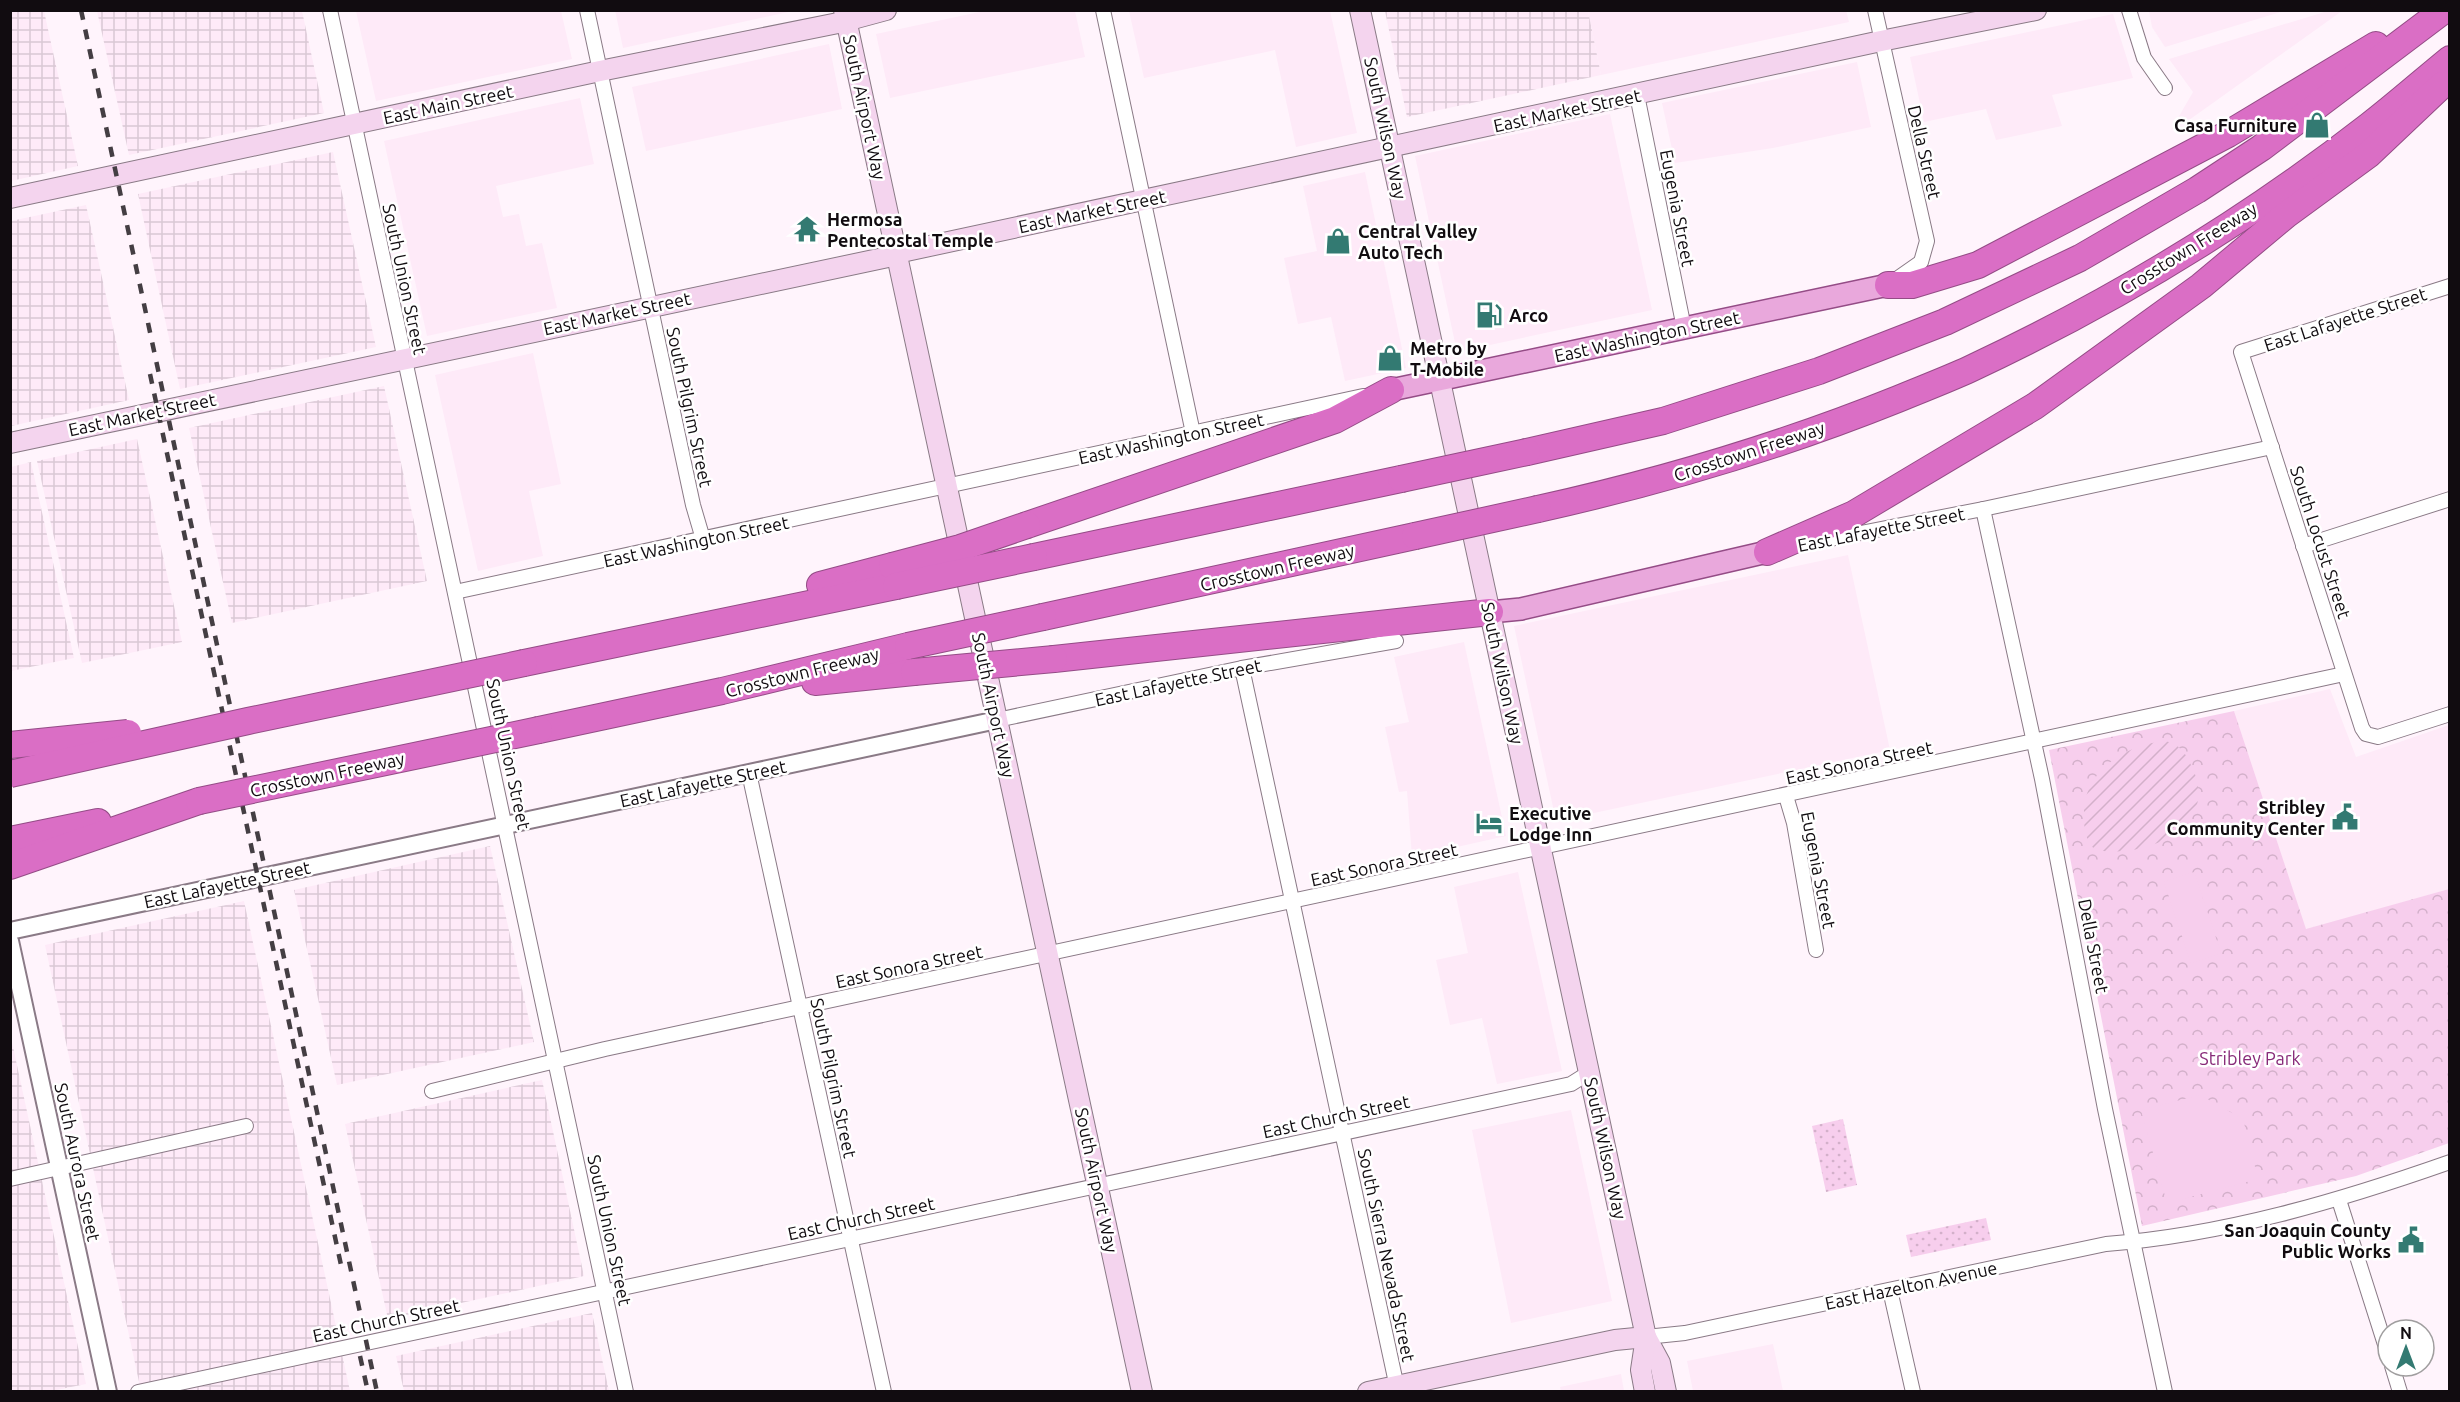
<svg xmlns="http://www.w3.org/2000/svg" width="2460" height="1402" viewBox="0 0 2460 1402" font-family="Ubuntu,sans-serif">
  <defs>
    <pattern id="industrial-grid" width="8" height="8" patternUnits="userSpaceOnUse" patternTransform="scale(1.5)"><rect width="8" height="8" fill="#feeaf8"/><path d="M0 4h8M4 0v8" fill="none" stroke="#d9c8d4"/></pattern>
    <pattern id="grass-dots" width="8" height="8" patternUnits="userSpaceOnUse" patternTransform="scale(1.5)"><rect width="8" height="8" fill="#f7ceed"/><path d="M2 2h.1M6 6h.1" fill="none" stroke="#d3b0ca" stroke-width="1.8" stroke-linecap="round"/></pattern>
    <pattern id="park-crowns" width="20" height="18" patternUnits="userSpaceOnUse" patternTransform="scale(1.5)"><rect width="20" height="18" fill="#f7ceed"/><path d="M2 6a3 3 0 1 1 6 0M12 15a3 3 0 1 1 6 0" fill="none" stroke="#d3b0ca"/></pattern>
    <pattern id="garden-furrows" width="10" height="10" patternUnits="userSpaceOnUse" patternTransform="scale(1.5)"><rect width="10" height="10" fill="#f7ceed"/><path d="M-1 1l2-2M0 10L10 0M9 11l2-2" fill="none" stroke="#d3b0ca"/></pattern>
  </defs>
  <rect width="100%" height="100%" fill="#fff4fc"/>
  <g fill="#feeaf8">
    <polygon points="615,10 793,10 793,11 623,48"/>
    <polygon points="1846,10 1849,22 1601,75 1588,11"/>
    <polygon points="356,11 561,11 572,59 376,101"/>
    <polygon points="984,11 1075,11 1085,57 890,98 876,34"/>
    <polygon points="1129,11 1330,11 1357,133 1296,147 1275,50 1144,78"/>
    <polygon points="2149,11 2149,10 2284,11 2165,47 2152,27"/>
    <polygon points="2328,11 2342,11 2189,120 2171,130 2193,92 2169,59"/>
    <polygon points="2113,14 2133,78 2052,95 2062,126 1996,140 1986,109 1924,122 1910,57"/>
    <polygon points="829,44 842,109 646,151 632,87"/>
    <polygon points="1857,62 1871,127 1773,148 1675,163 1662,103"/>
    <polygon points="580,98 594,164 496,186 503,217 519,214 526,246 542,243 557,308 427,336 384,141"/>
    <polygon points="1610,114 1652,310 1457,352 1415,156"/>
    <polygon points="1365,172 1406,368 1345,381 1331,317 1298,324 1284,258 1317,251 1303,186"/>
    <polygon points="533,353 561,484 529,491 543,556 478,571 435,375"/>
    <polygon points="1848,555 1890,750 1556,821 1514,626"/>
    <polygon points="1464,642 1506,836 1412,857 1407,791 1399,792 1385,727 1409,722 1394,657"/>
    <polygon points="2330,689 2356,757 2449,725 2449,889 2306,930 2234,711"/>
    <polygon points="1518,872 1562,1071 1497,1084 1482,1018 1450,1025 1436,960 1468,953 1454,887"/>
    <polygon points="1571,1110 1612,1301 1511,1323 1472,1130"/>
    <polygon points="1773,1344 1783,1391 1693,1391 1687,1361"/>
    <polygon points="1621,1374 1624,1391 1561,1391 1560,1387"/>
  </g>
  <g fill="url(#industrial-grid)">
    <polygon points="10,11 44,11 78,166 11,181"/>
    <polygon points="97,11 302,11 324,113 129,155"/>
    <polygon points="1385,11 1588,11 1601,75 1407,117"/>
    <polygon points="333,152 376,347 180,389 138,194"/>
    <polygon points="86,205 129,400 11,426 11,221"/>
    <polygon points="384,386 427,581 232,623 189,428"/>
    <polygon points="137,439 182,642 82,663 37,461"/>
    <polygon points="31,462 74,658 11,671 11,467"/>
    <polygon points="490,846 534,1042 337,1085 294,890"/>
    <polygon points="244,901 350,1391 141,1391 45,945"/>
    <polygon points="10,1033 86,1384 51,1391 11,1391"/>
    <polygon points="542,1080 584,1276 388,1319 345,1124"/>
    <polygon points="592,1313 609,1391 404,1391 396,1356"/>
  </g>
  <g fill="url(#grass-dots)">
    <polygon points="1843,1119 1857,1185 1826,1192 1812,1126"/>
    <polygon points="1986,1218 1991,1240 1911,1257 1906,1235"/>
  </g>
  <polygon fill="url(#park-crowns)" points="2234,711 2306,929 2449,889 2449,1143 2356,1176 2142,1226 2049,750"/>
  <path fill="url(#garden-furrows)" d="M2165,741C2179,744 2185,752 2191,765C2223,827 2146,859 2095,850C2085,839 2084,830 2084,815C2083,771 2125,745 2165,741Z"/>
  <g fill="#f7ceed">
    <polygon points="2194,872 2221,953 2191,963 2164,882"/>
    <polygon points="2200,1095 2243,1119 2258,1179 2175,1201 2165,1196 2141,1110"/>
  </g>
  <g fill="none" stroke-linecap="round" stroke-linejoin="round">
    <g stroke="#8a7a86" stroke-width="16">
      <g id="minor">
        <polyline points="330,10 626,1392"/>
        <polyline points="587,10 693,505 703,539"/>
        <polyline points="1103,10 1193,433"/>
        <polyline points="1875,10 1927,241 1921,262 1891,283"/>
        <polyline points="2129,10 2144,58 2165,88"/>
        <polyline points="1637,95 1684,328"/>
        <polyline points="2450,286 2241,352 2362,728 2366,734 2378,737 2450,714"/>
        <polyline points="1983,509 2042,779 2105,1109 2165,1392"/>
        <polyline points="1810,543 1983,509 2272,447"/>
        <polyline points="2303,546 2450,499"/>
        <polyline points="455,592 1363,396"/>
        <polyline points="1242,668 1398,1392"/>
        <polyline points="997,720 1242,668 1396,641"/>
        <polyline points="749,773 884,1392"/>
        <polyline points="1786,796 1794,823 1816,950"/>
        <polyline points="432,1091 605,1049 2344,674"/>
        <polyline points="10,1179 246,1126"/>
        <polyline points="2339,1200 2388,1354"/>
        <polyline points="1890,1290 1913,1392"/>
        <path d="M1646,1337L1685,1333L2106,1244C2224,1235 2339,1201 2450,1162"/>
        <polyline points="2392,1366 2400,1392"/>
        <polyline points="138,1392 1571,1084 1590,1072"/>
      </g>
    </g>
    <g stroke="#8a7a86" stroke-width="20">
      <g id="tertiary">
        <polyline points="10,931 997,720"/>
        <polyline points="10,941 108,1392"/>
      </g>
    </g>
    <g stroke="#8a7a86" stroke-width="22">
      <g id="secondary">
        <polyline points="844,10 1142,1392"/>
        <polyline points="1360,10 1646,1337 1660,1363 1666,1392"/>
        <polyline points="10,198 600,71 838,23 886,10"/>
        <polyline points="10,443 888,257 897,253 1881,41 2036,10"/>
        <polyline points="1368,1392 1615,1340 1646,1337"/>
        <polyline points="1645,1392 1641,1370 1646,1337"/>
      </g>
    </g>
    <g stroke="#944c86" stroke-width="24">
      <g id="primary">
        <polyline points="1391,390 1888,285"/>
        <polyline points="1490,612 1521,609 1767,552"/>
      </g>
    </g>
    <g stroke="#944c86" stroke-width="28">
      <g id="motorway">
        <polyline points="1888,285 1912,285 1978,265 2228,134 2376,45"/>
        <polyline points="1527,452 1663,421 1819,371 1945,322 2080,258 2197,190 2261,148 2444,10"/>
        <path d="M1538,509C1660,482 1781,446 1898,399C1922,389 1946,380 1970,369C2111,303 2247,221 2370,125C2397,104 2423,81 2450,59"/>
        <polyline points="1027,525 1335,420 1391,390"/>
        <polyline points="1767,552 1854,514 2035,406 2201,286 2286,215 2368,155 2442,85"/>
        <polyline points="1034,557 1401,479"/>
        <polyline points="820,585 892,566"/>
        <polyline points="1043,617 1415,536"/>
        <polyline points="1054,659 1490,612"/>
        <polyline points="524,663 896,586"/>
        <polyline points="815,682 914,672"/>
        <polyline points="539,730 722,691 908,646"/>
        <polyline points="10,840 98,822"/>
        <polyline points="10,866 199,801"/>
      </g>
    </g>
    <use href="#minor" stroke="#fff" stroke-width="14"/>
    <use href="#tertiary" stroke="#fff" stroke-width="16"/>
    <use href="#secondary" stroke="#f4d4ee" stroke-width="20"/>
    <use href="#primary" stroke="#e9a8dc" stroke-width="21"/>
    <use href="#motorway" stroke="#da6ec5" stroke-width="26"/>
    <g stroke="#443e43" stroke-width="4.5" stroke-dasharray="10 10" stroke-linecap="butt">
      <polyline points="81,10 377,1392"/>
      <polyline points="150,374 341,1265"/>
      <polyline points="360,1356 368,1392"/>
    </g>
    <g stroke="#944c86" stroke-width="28" stroke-linecap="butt">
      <g id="motorway-bridge">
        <polyline points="1401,479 1527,452"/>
        <polyline points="1415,536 1538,509"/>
        <polyline points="892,566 960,548 1027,525"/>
        <polyline points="896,586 1034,557"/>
        <polyline points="908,646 1043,617"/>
        <polyline points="914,672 1054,659"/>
        <polyline points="10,745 128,733"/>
        <polyline points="10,774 248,721 524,663"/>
        <polyline points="199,801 539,730"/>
      </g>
    </g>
    <use href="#motorway-bridge" stroke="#da6ec5" stroke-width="26"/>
  </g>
  <defs>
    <g id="shop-bare" transform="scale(2.07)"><path d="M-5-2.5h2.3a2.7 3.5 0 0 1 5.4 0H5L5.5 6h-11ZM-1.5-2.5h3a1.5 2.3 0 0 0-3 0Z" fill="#337a72" stroke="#fff" stroke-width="2.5" paint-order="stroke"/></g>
    <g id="temple-bare" transform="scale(2.07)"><path d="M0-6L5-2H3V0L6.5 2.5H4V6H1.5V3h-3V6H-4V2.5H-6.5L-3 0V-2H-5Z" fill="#337a72" stroke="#fff" stroke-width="2.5" paint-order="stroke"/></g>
    <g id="fuel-bare" transform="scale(2.07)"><path d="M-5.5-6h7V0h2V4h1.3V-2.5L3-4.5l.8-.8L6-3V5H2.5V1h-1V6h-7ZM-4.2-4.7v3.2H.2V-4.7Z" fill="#337a72" stroke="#fff" stroke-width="2.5" paint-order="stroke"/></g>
    <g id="civic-bare" transform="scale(2.07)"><path d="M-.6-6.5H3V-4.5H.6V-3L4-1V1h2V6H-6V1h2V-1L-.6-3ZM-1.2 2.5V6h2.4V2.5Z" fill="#337a72" stroke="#fff" stroke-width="2.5" paint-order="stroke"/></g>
    <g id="hotel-bare" transform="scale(2.07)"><path d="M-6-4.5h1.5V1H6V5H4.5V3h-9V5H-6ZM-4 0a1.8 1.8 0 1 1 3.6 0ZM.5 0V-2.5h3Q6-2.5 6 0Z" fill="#337a72" stroke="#fff" stroke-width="2.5" paint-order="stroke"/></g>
  </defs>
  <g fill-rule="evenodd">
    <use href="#shop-bare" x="2317" y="125"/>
    <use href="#temple-bare" x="807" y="229"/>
    <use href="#shop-bare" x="1338" y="241"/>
    <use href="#fuel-bare" x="1489" y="315"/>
    <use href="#shop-bare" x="1390" y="358"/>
    <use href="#civic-bare" x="2345" y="817"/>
    <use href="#hotel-bare" x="1489" y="823"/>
    <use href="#civic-bare" x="2411" y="1240"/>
  </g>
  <g text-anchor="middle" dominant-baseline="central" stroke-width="5" stroke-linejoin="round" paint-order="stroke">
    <g font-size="18" fill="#110c10" stroke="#fff">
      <text transform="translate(448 104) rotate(-12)">East Main Street</text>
      <text transform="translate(865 107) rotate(78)">South Airport Way</text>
      <text transform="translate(1567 110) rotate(-12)">East Market Street</text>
      <text transform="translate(1386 128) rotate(78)">South Wilson Way</text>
      <text transform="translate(1925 152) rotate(77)">Della Street</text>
      <text transform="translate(1678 208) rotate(79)">Eugenia Street</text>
      <text transform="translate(1092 211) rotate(-12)">East Market Street</text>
      <text transform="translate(2188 248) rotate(-32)">Crosstown Freeway</text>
      <text transform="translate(405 279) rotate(78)">South Union Street</text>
      <text transform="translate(617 313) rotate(-12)">East Market Street</text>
      <text transform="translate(2345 319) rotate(-18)">East Lafayette Street</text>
      <text transform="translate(1647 336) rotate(-12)">East Washington Street</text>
      <text transform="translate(690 407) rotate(78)">South Pilgrim Street</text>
      <text transform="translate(142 414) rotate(-12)">East Market Street</text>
      <text transform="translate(1171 438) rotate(-12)">East Washington Street</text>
      <text transform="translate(1749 451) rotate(-18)">Crosstown Freeway</text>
      <text transform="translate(1881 529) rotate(-11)">East Lafayette Street</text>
      <text transform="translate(696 541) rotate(-12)">East Washington Street</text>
      <text transform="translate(2321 542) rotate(72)">South Locust Street</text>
      <text transform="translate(1277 567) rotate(-13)">Crosstown Freeway</text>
      <text transform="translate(802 672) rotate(-14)">Crosstown Freeway</text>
      <text transform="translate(1503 673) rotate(78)">South Wilson Way</text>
      <text transform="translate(1178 682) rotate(-12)">East Lafayette Street</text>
      <text transform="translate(994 705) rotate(78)">South Airport Way</text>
      <text transform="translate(509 754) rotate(78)">South Union Street</text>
      <text transform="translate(1859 762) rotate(-12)">East Sonora Street</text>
      <text transform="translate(327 774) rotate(-12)">Crosstown Freeway</text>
      <text transform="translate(703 783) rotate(-12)">East Lafayette Street</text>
      <text transform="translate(1384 864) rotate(-12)">East Sonora Street</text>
      <text transform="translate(1819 870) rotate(79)">Eugenia Street</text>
      <text transform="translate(227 884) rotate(-12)">East Lafayette Street</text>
      <text transform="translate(2094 946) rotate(79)">Della Street</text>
      <text transform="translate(909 966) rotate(-12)">East Sonora Street</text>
      <text transform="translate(834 1078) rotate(78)">South Pilgrim Street</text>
      <text transform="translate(1336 1116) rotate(-12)">East Church Street</text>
      <text transform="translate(1606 1148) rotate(78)">South Wilson Way</text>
      <text transform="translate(78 1162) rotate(78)">South Aurora Street</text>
      <text transform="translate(1097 1180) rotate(78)">South Airport Way</text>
      <text transform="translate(861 1218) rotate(-12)">East Church Street</text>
      <text transform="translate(610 1230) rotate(78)">South Union Street</text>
      <text transform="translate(1387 1255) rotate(78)">South Sierra Nevada Street</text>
      <text transform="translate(1911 1285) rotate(-12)">East Hazelton Avenue</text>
      <text transform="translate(386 1320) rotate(-12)">East Church Street</text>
    </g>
    <g font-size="18" font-weight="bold" fill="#110c10" stroke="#fff" text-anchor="start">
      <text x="2297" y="125" text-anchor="end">Casa Furniture</text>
      <text x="827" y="219">Hermosa<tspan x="827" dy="21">Pentecostal Temple</tspan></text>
      <text x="1358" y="231">Central Valley<tspan x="1358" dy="21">Auto Tech</tspan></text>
      <text x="1509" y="315">Arco</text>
      <text x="1410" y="348">Metro by<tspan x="1410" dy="21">T-Mobile</tspan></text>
      <text x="2325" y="807" text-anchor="end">Stribley<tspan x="2325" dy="21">Community Center</tspan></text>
      <text x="1509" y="813">Executive<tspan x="1509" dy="21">Lodge Inn</tspan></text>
      <text x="2391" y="1230" text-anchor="end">San Joaquin County<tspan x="2391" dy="21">Public Works</tspan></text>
    </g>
    <g font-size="18" fill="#882b79" stroke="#fff">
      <text x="2250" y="1058">Stribley Park</text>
    </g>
  </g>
  <rect width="2460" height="1402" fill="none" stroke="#110c10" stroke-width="24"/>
  <g transform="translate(2406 1348)"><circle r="28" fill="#ffffff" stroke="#a09e9f" stroke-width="1.5"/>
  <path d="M0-4.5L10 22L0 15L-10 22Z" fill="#337a72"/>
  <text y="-9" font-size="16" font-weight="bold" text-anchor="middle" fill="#110c10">N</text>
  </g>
</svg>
